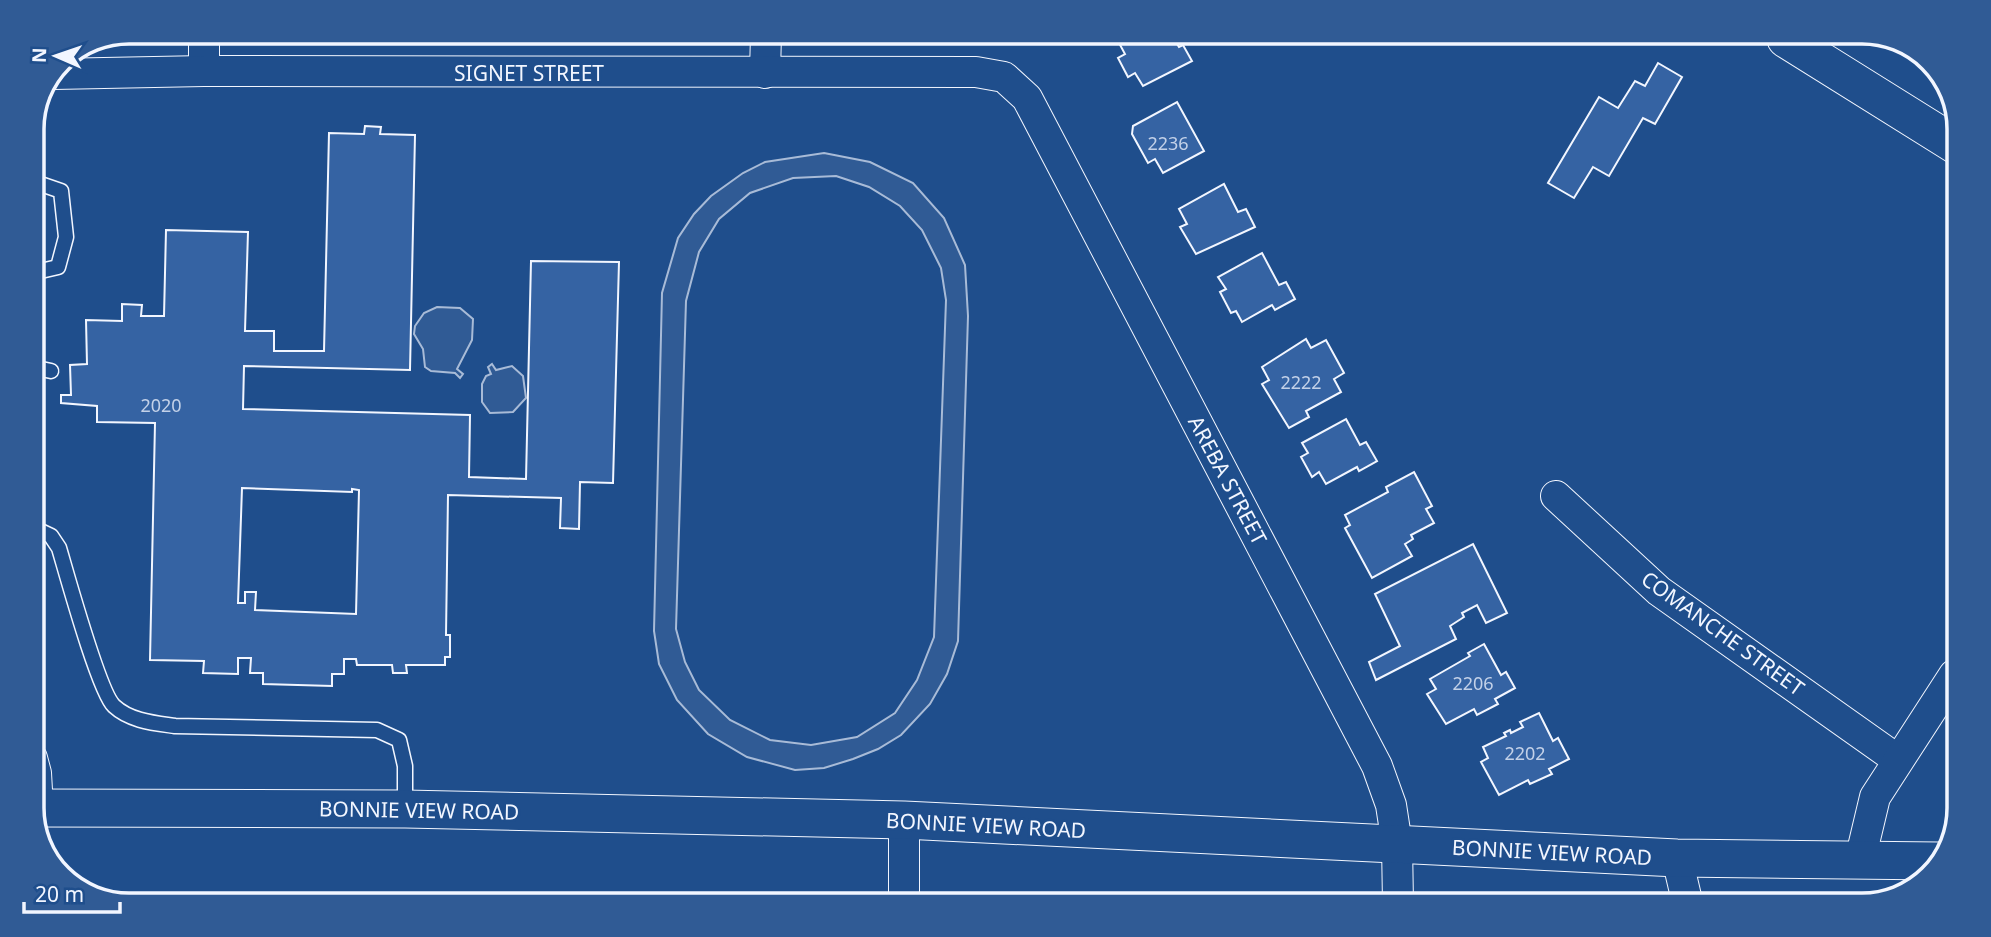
<svg xmlns="http://www.w3.org/2000/svg" width="1991" height="937" viewBox="0 0 1991 937" font-family="'Noto Sans',sans-serif">
  <rect width="100%" height="100%" fill="#1f4e8c"/>
  <g fill="#305b95" stroke="#a8bbd7" stroke-width="2" fill-rule="evenodd">
    <path d="M824,153L870,162L913,183L944,218L965,265L968,316L958,641L947,674L930,704L901,735L878,749L853,759L824,768L795,770L747,757L708,734L677,700L659,664L654,631L662,293L678,238L694,214L711,196L743,173L765,162ZM836,176L869,187L900,206L922,230L941,268L946,300L934,637L917,680L895,713L857,737L811,745L770,740L730,720L699,690L685,662L676,629L686,301L699,252L719,219L750,193L793,178Z"/>
    <polygon points="437,307 460,308 473,319 472,340 457,369 463,374 460,378 455,373 431,371 425,367 423,349 414,334 415,326 424,313"/>
    <polygon points="492,364 496,370 512,366 523,376 526,398 513,412 490,413 482,402 482,384 486,376 491,374 488,367"/>
  </g>
  <g fill="#3563a3" stroke="#f2f6ff" stroke-width="2" fill-rule="evenodd">
    <polygon points="1132,36 1172,36 1179,47 1183,45 1192,61 1143,86 1135,73 1128,77 1118,58 1125,54 1119,43"/>
    <polygon points="1658,63 1682,77 1655,124 1643,118 1609,176 1593,167 1574,198 1548,183 1599,97 1618,108 1635,81 1645,86"/>
    <polygon points="1177,102 1204,151 1163,173 1155,159 1148,163 1132,134 1133,126"/>
    <path d="M365,126L381,127L380,134L415,135L410,370L244,366L243,409L470,415L469,477L526,479L531,261L619,262L613,483L580,482L579,529L560,528L561,498L448,495L446,635H450V657H445V665H406L407,673H393L392,665H357L356,659H344V674H332V686L263,684V673H250L251,658H238V674L203,673L204,661L150,660L155,423L97,422V406L61,403V395H71L70,365L87,364L86,320L122,321V304L142,305L141,316H164L166,230L248,232L245,331H274V351H324L329,133L364,134ZM242,488L352,492V489L359,490L356,614L255,610L256,592H245V603H238Z"/>
    <polygon points="1224,184 1238,212 1246,209 1255,227 1196,254 1180,227 1187,224 1179,209"/>
    <polygon points="1262,253 1279,285 1286,282 1295,299 1275,310 1272,305 1242,322 1236,311 1231,313 1220,292 1226,289 1218,277"/>
    <polygon points="1306,339 1311,348 1326,340 1344,373 1334,379 1341,392 1306,411 1309,417 1289,428 1262,384 1269,380 1262,367"/>
    <polygon points="1346,419 1360,445 1366,442 1377,461 1359,471 1357,467 1326,484 1319,472 1312,477 1301,457 1308,453 1302,443"/>
    <polygon points="1414,472 1432,506 1426,509 1434,523 1411,535 1413,539 1405,544 1412,556 1372,578 1345,528 1350,525 1345,515 1388,492 1386,487"/>
    <polygon points="1473,544 1507,613 1486,623 1477,605 1462,613 1464,617 1450,626 1456,639 1376,680 1369,662 1400,646 1375,594"/>
    <polygon points="1484,644 1501,675 1506,672 1515,688 1495,699 1498,704 1477,715 1474,709 1446,724 1427,694 1436,689 1430,679 1470,656 1468,653"/>
    <polygon points="1539,713 1553,741 1558,738 1569,759 1549,769 1552,774 1530,784 1528,780 1499,795 1481,762 1488,758 1483,747 1506,736 1504,733 1510,730 1511,733 1523,727 1520,722"/>
  </g>
  <g fill="none" stroke-linecap="round" stroke-linejoin="round">
    <g stroke="#f2f6ff" stroke-width="17">
      <g id="service">
        <polyline points="32,181 61,191 66,237 58,267 32,273"/>
        <polyline points="32,367 51,371"/>
        <path d="M32,527L51,536L59,548C67,575 99,692 114,706C130,721 154,723 175,726L377,730L399,740L405,766V807"/>
      </g>
    </g>
    <g stroke="#f2f6ff" stroke-width="32">
      <g id="minor">
        <polyline points="204,71 204,32"/>
        <polyline points="765,73 766,34"/>
        <polyline points="54,74 204,71 976,72 1004,77 1027,98 1377,766 1391,805 1397,844 1398,904"/>
        <polyline points="1556,496 1659,591 1898,760"/>
        <polyline points="32,758 36,773 38,808"/>
        <polyline points="1677,858 1688,905"/>
        <polyline points="1860,860 1875,797 1954,675"/>
        <polyline points="904,901 904,820"/>
      </g>
    </g>
    <g stroke="#f2f6ff" stroke-width="39">
      <g id="tertiary">
        <polyline points="1786,39 1959,147"/>
        <polyline points="32,808 405,809 904,820 1677,858 1939,861"/>
      </g>
    </g>
    <use href="#service" stroke="#1f4e8c" stroke-width="14"/>
    <use href="#minor" stroke="#1f4e8c" stroke-width="30"/>
    <use href="#tertiary" stroke="#1f4e8c" stroke-width="37"/>
  </g>
  <g text-anchor="middle" dominant-baseline="central" stroke-width="5" stroke-linejoin="round" paint-order="stroke">
    <g font-size="18" fill="#c3d1e8">
      <text x="1168" y="143">2236</text>
      <text x="1301" y="382">2222</text>
      <text x="161" y="405">2020</text>
      <text x="1473" y="683">2206</text>
      <text x="1525" y="753">2202</text>
    </g>
    <g font-size="21" fill="#f2f6ff" stroke="#1f4e8c">
      <text x="529" y="73">SIGNET STREET</text>
      <text transform="translate(1228 480) rotate(62)">AREBA STREET</text>
      <text transform="translate(1723 633) rotate(36)">COMANCHE STREET</text>
      <text transform="translate(419 810) rotate(1)">BONNIE VIEW ROAD</text>
      <text transform="translate(986 825) rotate(3)">BONNIE VIEW ROAD</text>
      <text transform="translate(1552 852) rotate(3)">BONNIE VIEW ROAD</text>
    </g>
  </g>
  <path d="M0 0H1991V937H0ZM129 44H1862A85 85 0 0 1 1947 129V808A85 85 0 0 1 1862 893H129A85 85 0 0 1 44 808V129A85 85 0 0 1 129 44Z" fill="#305b95" fill-rule="evenodd"/>
  <path fill="none" stroke="#f2f6ff" stroke-width="3.5" d="M129 44H1862A85 85 0 0 1 1947 129V808A85 85 0 0 1 1862 893H129A85 85 0 0 1 44 808V129A85 85 0 0 1 129 44Z"/>
  <g transform="translate(56 56) rotate(272)" stroke="#1f4e8c" stroke-width="5" paint-order="stroke">
  <path d="M0-5L12 26L0 18L-12 26Z" fill="#f2f6ff"/>
  <text y="-10" font-size="19" font-weight="bold" text-anchor="middle" fill="#f2f6ff">N</text>
  </g>
  <path d="M24 902v10h96v-10" fill="none" stroke="#f2f6ff" stroke-width="3.5"/>
  <text x="35" y="902" font-size="21" fill="#f2f6ff" stroke="#1f4e8c" stroke-width="5" paint-order="stroke">20 m</text>
</svg>
